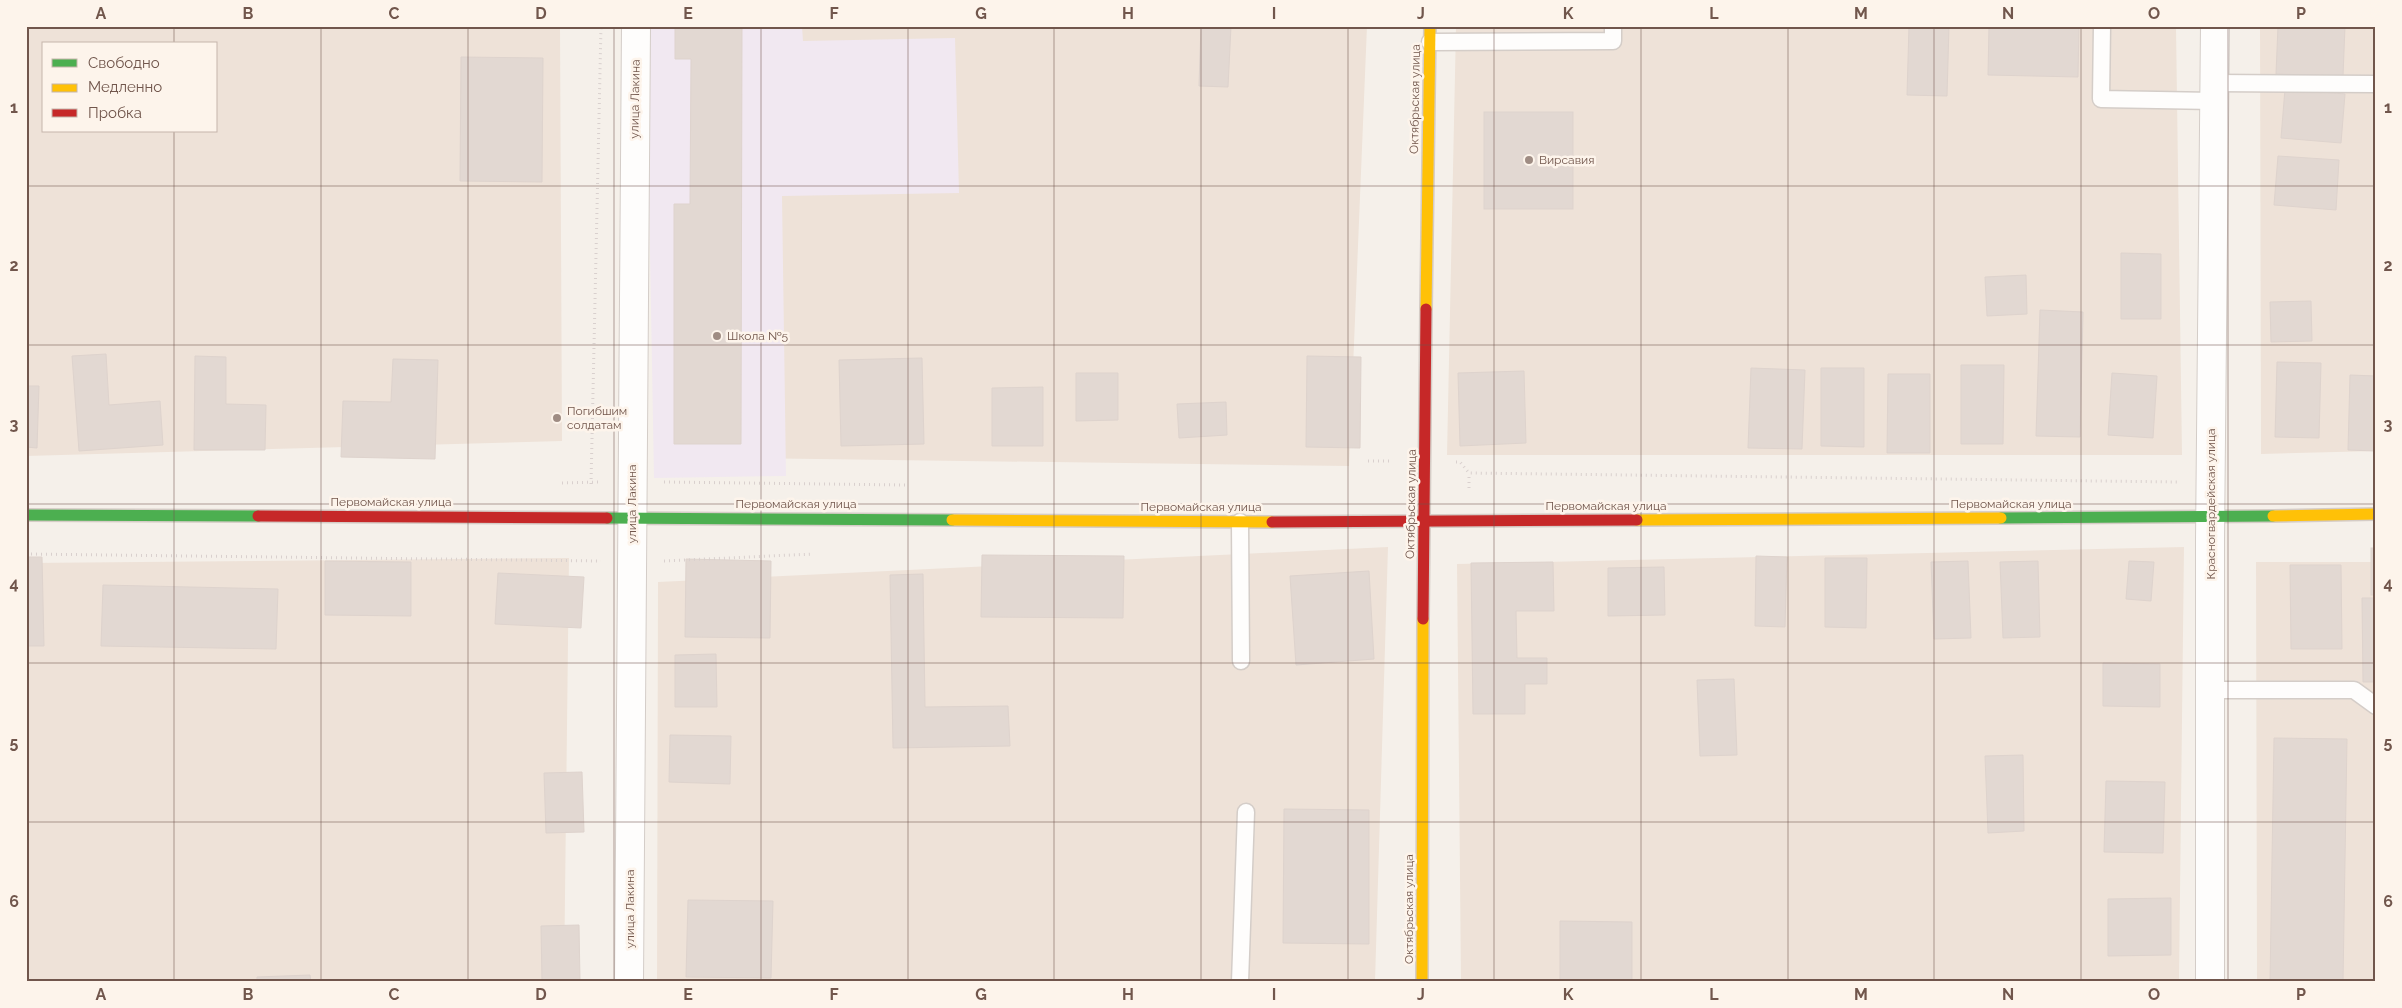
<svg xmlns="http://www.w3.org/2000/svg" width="2402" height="1008" viewBox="0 0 2402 1008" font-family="Raleway,sans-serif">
  <rect width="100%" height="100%" fill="#f5f0ea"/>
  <g fill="#eee2d8" fill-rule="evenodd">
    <path d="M26,26H560L562,441L26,456ZM44,44H216V131H44Z"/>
    <polygon points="663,26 1367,26 1349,466 666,457"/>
    <polygon points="1456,26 2176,26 2182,455 1447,455"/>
    <polygon points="2260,26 2376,26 2376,451 2261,454"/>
    <polygon points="1388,547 1375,982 657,982 658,582"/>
    <polygon points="2184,547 2179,982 1461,982 1457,564"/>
    <polygon points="569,558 564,982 26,982 26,563"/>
    <polygon points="2256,562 2376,562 2376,982 2257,982"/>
  </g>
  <polygon fill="#f1e8f1" points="646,26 802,26 803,41 955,38 959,193 782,196 786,476 654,478"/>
  <g fill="#e2d8d2" stroke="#ded3cd">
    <polygon points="675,26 742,26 741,444 674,444 674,204 690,204 691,59 675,59"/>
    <polygon points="1201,26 1231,26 1228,87 1199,86"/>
    <polygon points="1909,26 1949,26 1947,96 1907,95"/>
    <polygon points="1989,26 2079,26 2078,77 1988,75"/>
    <polygon points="2278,26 2345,26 2343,76 2276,74"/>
    <polygon points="461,57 543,58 542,182 460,181"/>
    <polygon points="2285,89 2345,94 2341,143 2281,138"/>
    <rect x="1484" y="112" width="89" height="97"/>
    <polygon points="2278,156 2339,160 2336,210 2274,205"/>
    <polygon points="2121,253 2161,254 2161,319 2121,319"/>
    <polygon points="2026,275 2027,314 1987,316 1985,277"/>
    <polygon points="2311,301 2312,341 2271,342 2270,302"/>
    <polygon points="2040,310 2083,312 2080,437 2036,436"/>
    <polygon points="106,354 109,405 160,401 163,445 79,451 72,356"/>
    <polygon points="195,356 226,357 226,404 266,405 265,450 194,450"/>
    <polygon points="1307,356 1361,357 1360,448 1306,447"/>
    <polygon points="922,358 924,444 841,446 839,360"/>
    <polygon points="393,359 438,360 435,459 341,457 343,401 391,402"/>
    <polygon points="2277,362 2321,363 2319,438 2275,437"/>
    <polygon points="1961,365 2004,365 2003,444 1961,444"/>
    <polygon points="1751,368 1805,370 1802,449 1748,448"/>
    <polygon points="1821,368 1864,368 1864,447 1821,446"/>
    <polygon points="1524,371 1526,443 1460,446 1458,373"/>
    <polygon points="1076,373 1118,373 1118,420 1076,421"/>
    <polygon points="2112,373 2157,376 2153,438 2108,435"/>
    <polygon points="1888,374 1930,374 1930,453 1887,453"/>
    <polygon points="2350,375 2376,376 2376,451 2348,450"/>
    <polygon points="26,386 39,386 37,448 26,447"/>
    <polygon points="1043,387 1043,446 992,446 992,388"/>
    <polygon points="1226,402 1227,435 1179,438 1177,404"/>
    <rect x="2371" y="548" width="5" height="47"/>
    <polygon points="982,555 1124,556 1123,618 981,617"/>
    <polygon points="1756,556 1787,557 1785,627 1755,626"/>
    <polygon points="26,557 42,557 44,646 26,646"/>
    <polygon points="1825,558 1867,558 1866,628 1825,627"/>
    <polygon points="686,559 771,561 770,638 685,637"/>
    <polygon points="325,561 411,562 411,616 325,615"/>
    <polygon points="1968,561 1971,638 1934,639 1931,562"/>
    <polygon points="2038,561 2040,637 2003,638 2000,562"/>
    <polygon points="2129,561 2154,562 2151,601 2126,599"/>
    <polygon points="1553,562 1554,611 1516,611 1517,658 1547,658 1547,684 1525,684 1525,714 1473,714 1471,563"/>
    <polygon points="2290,565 2341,565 2342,649 2291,649"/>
    <polygon points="1664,567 1665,615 1608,616 1608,568"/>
    <polygon points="1369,571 1374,659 1296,665 1290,576"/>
    <polygon points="498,573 584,577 581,628 495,624"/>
    <polygon points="923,574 925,707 1008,706 1010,746 893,748 890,575"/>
    <polygon points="103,585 278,589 276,649 101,646"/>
    <polygon points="2362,598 2376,598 2376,682 2363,682"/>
    <polygon points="716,654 717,707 675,707 675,655"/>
    <polygon points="2103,663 2160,664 2160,707 2103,706"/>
    <polygon points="1734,679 1737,755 1700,756 1697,680"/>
    <polygon points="670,735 731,736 730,784 669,782"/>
    <polygon points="2274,738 2347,739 2343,982 2270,982"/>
    <polygon points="2023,755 2024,831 1988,833 1985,756"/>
    <polygon points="582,772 584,832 546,833 544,773"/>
    <polygon points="2106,781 2165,782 2163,853 2104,852"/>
    <polygon points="1284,809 1369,810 1369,944 1283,943"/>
    <polygon points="2171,898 2171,955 2108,956 2108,899"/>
    <polygon points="688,900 773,901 771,978 686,977"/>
    <polygon points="1560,921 1632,922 1632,982 1560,982"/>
    <polygon points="579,925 580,982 542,982 541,926"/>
    <polygon points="310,975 311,982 257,982 257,977"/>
  </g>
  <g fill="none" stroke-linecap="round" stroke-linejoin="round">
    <g stroke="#d4cdc8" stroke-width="19">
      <g id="lane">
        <polyline points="2102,26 2101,99 2214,101"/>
        <polyline points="1430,42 1613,41 1613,26"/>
        <polyline points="2214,83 2376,84"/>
        <polyline points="1240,522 1241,661"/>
        <polyline points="2210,690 2354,690 2376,706"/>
        <polyline points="1240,982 1246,812"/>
      </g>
    </g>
    <g stroke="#d4cdc8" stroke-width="30">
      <g id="street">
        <polyline points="629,982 636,26"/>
        <polyline points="2210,982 2210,540 2215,26"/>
      </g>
    </g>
    <g stroke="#d5ccc6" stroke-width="14">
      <g id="fast">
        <polyline points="26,515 258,516"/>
        <polyline points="607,518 952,520"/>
        <polyline points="2001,518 2273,516"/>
      </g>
    </g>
    <g stroke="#d5ccc6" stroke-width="14">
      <g id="slow">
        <polyline points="1426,309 1430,26"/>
        <polyline points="2273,516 2376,514"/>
        <polyline points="952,520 1272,522"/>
        <polyline points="1637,520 2001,518"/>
        <polyline points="1422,982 1423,619"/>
      </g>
    </g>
    <g stroke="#d5ccc6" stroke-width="14">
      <g id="jam">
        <polyline points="258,516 607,518"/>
        <polyline points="1272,522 1637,520"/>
        <polyline points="1423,619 1426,309"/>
      </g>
    </g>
    <g stroke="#d9d0ce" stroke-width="3" stroke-dasharray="1 4" stroke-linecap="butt">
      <polyline points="1368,461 1393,461"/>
      <polyline points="1456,462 1460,462 1469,473 2179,482"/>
      <polyline points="664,482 905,485"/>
      <polyline points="562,483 600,482"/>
      <polyline points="591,484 601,26"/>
      <polyline points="1469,488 1469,473"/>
      <polyline points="26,554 601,561"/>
      <polyline points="664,561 813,554"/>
    </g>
    <use href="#lane" stroke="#fefdfc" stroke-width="16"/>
    <use href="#street" stroke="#fefdfc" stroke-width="28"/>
    <use href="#fast" stroke="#4caf50" stroke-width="11"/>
    <use href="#slow" stroke="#ffc107" stroke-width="11"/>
    <use href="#jam" stroke="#c62828" stroke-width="11"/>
  </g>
  <path fill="none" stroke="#71564c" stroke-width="1" stroke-opacity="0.55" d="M174,26V44M321,26V982M468,26V982M614,26V982M761,26V982M908,26V982M1054,26V982M1201,26V982M1348,26V982M1494,26V982M1641,26V982M1788,26V982M1934,26V982M2081,26V982M2228,26V982M174,131V982M26,186H2376M26,345H2376M26,504H2376M26,663H2376M26,822H2376"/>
  <g fill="#9f8c83" stroke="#fdf4eb" stroke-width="2">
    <circle cx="1529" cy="160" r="5"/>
    <circle cx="717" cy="336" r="5"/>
    <circle cx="557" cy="418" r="5"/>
  </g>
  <g text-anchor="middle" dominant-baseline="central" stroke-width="5" stroke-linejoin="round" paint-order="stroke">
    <g font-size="12" fill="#71564c" stroke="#fdf4eb">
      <text transform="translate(635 99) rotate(-89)">улица Лакина</text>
      <text transform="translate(1415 99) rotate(-89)">Октябрьская улица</text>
      <text x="391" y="502">Первомайская улица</text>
      <text transform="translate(632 504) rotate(-90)">улица Лакина</text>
      <text x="796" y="504">Первомайская улица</text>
      <text transform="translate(1411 504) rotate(-89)">Октябрьская улица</text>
      <text x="2011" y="504">Первомайская улица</text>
      <text transform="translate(2211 504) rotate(-90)">Красногвардейская улица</text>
      <text x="1606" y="506">Первомайская улица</text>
      <text x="1201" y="507">Первомайская улица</text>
      <text transform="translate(630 909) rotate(-90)">улица Лакина</text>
      <text transform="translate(1409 909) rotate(-90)">Октябрьская улица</text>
    </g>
    <g font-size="12" fill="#71564c" stroke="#fdf4eb" text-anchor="start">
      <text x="1539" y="160">Вирсавия</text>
      <text x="727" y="336">Школа №5</text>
      <text x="567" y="411">Погибшим<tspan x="567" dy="14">солдатам</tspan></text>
    </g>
  </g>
  <rect width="2402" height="1008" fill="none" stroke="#fdf4eb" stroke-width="55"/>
  <rect x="42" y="42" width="175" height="90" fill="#fdf4eb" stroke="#c5b5ab"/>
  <rect x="52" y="59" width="25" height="8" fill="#4caf50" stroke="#c5b5ab"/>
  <text x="88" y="68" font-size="15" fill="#71564c">Свободно</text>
  <rect x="52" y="84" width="25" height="8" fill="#ffc107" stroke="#c5b5ab"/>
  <text x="88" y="92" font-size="15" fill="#71564c">Медленно</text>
  <rect x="52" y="109" width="25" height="8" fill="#c62828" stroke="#c5b5ab"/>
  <text x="88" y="118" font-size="15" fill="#71564c">Пробка</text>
  <rect x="28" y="28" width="2346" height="952" fill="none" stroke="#71564c" stroke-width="2"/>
  <g font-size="16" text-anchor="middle" font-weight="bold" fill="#71564c">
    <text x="101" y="19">A</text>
    <text x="248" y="19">B</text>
    <text x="394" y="19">C</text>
    <text x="541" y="19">D</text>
    <text x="688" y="19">E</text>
    <text x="834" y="19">F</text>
    <text x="981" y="19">G</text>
    <text x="1128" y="19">H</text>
    <text x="1274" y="19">I</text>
    <text x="1421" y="19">J</text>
    <text x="1568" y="19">K</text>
    <text x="1714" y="19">L</text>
    <text x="1861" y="19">M</text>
    <text x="2008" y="19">N</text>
    <text x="2154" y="19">O</text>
    <text x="2301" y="19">P</text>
    <text x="14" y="113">1</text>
    <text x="2388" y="113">1</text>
    <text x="14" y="271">2</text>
    <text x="2388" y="271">2</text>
    <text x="14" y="430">3</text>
    <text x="2388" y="430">3</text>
    <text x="14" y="589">4</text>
    <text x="2388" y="589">4</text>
    <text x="14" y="748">5</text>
    <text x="2388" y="748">5</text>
    <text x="14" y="907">6</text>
    <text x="2388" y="907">6</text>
    <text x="101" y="1000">A</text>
    <text x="248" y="1000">B</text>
    <text x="394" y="1000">C</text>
    <text x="541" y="1000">D</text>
    <text x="688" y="1000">E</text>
    <text x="834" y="1000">F</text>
    <text x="981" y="1000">G</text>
    <text x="1128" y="1000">H</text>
    <text x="1274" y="1000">I</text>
    <text x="1421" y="1000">J</text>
    <text x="1568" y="1000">K</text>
    <text x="1714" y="1000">L</text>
    <text x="1861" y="1000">M</text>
    <text x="2008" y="1000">N</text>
    <text x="2154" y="1000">O</text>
    <text x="2301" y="1000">P</text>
  </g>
</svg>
